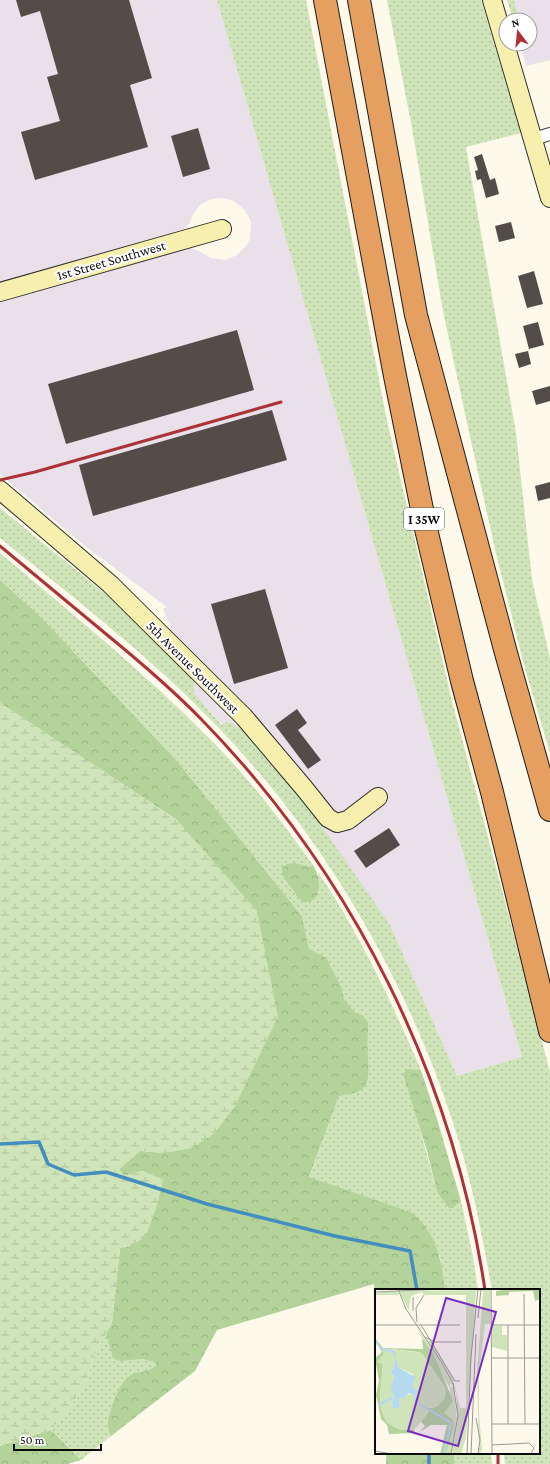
<svg xmlns="http://www.w3.org/2000/svg" width="550" height="1464" viewBox="0 0 550 1464" font-family="'Crimson Pro',serif">
  <defs>
    <pattern id="grass-dots" width="8" height="8" patternUnits="userSpaceOnUse"><rect width="8" height="8" fill="#cfe4b9"/><path d="M2 2h.1M6 6h.1" fill="none" stroke="#b0c29e" stroke-width="1.8" stroke-linecap="round"/></pattern>
    <pattern id="forest-crowns" width="20" height="18" patternUnits="userSpaceOnUse"><rect width="20" height="18" fill="#b3d39a"/><path d="M2 6a3 3 0 1 1 6 0M12 15a3 3 0 1 1 6 0" fill="none" stroke="#99b483"/></pattern>
    <pattern id="wetland-marsh" width="20" height="14" patternUnits="userSpaceOnUse"><rect width="20" height="14" fill="#cfe4b9"/><path d="M1 5h8M5 5V1M11 12h8M15 12V8" fill="none" stroke="#b0c29e"/></pattern>
  </defs>
  <rect width="100%" height="100%" fill="#fdfaec"/>
  <g fill="#e9e0e9">
    <polygon points="0,0 217,0 522,1057 457,1076 390,925 251,736 242,731 223,725 194,693 194,682 169,630 171,628 163,609 167,607 85,546 0,474 0,302 190,248 197,250 211,258 225,260 237,255 246,246 250,239 251,222 245,210 232,200 222,198 211,199 200,205 192,216 190,223 184,229 0,282"/>
    <polygon points="514,0 550,0 550,60 526,66 520,44 530,44 530,20 519,20"/>
  </g>
  <g fill="url(#grass-dots)">
    <path d="M217,0H306L386,416L452,701L550,1072V1464H505L504,1453H539V1290H492C483,1241 474,1192 460,1145C416,998 335,852 230,740C161,665 79,602 0,538V508L114,601L191,673L194,682V693L222,725L227,722L231,723L251,736L296,789L390,925L457,1076L522,1057Z"/>
    <polygon points="387,0 481,0 521,133 466,147 516,433 532,580 550,658 550,753 524,665 495,549 467,423 443,311 412,128"/>
    <polygon points="507,0 514,0 519,20 513,20"/>
    <path d="M0,553C71,613 144,672 209,738C248,777 282,821 313,865L308,867L296,863L285,881L302,901L306,902L319,893L318,872C360,934 391,1001 421,1070L408,1069L413,1103L437,1192L457,1204L461,1201L473,1256L478,1290H445L440,1257L411,1212L309,1178L339,1096L302,916L178,762L39,615L0,580Z"/>
    <path d="M106,1333L114,1358L141,1359L156,1362V1365C147,1374 141,1370 133,1375C116,1385 103,1418 111,1436L81,1460L51,1430L70,1407L86,1383L94,1356Z"/>
    <polygon points="454,1453 491,1453 492,1464 454,1464"/>
  </g>
  <g fill="url(#forest-crowns)">
    <path d="M0,580L39,615L178,762L302,916L309,949L326,958L341,986L344,999L354,1012L363,1016L368,1022C368,1034 367,1045 368,1056C369,1084 370,1092 339,1096L309,1177L411,1212C436,1232 442,1260 445,1290H376V1304L374,1284L217,1330L195,1371L111,1436C109,1432 108,1429 108,1424C108,1412 119,1381 131,1375C140,1370 147,1374 156,1365V1362L141,1359L120,1361L113,1358L106,1333L112,1323L120,1248L129,1246L147,1232L157,1204L163,1180L142,1171L124,1176L119,1169L140,1151L166,1153L177,820L0,703Z"/>
    <path d="M296,863L308,867L313,865C319,874 324,896 311,901C308,902 304,903 302,901C298,898 295,892 292,889C287,883 282,877 282,869C285,864 290,863 296,863Z"/>
    <polygon points="408,1069 421,1070 437,1119 461,1201 453,1208 449,1208 437,1192 427,1151 403,1074"/>
    <polygon points="51,1430 81,1460 68,1464 0,1464 0,1446"/>
    <rect x="386" y="1453" width="68" height="11"/>
  </g>
  <path fill="url(#wetland-marsh)" d="M0,703L177,820L257,911L278,1017L235,1106L215,1133L192,1148L166,1153L140,1151L119,1169L124,1176L142,1171L163,1180C158,1198 154,1227 140,1240C134,1245 127,1246 120,1248L112,1323L94,1356L86,1383L70,1407L51,1430L0,1446Z"/>
  <g fill="none" stroke-linecap="round" stroke-linejoin="round">
    <g stroke="#448dbf" stroke-width="3.5">
      <polyline points="0,1144 39,1142 48,1164 74,1175 106,1172 207,1204 335,1236 410,1251 417,1290"/>
      <polyline points="429,1453 429,1464"/>
    </g>
  </g>
  <g fill="#534d49">
    <polygon points="16,0 129,0 152,78 130,85 148,147 35,180 21,132 60,121 47,77 58,74 40,11 21,17"/>
    <polygon points="198,128 210,169 183,177 171,136"/>
    <polygon points="482,154 490,180 495,178 499,194 486,198 481,179 477,180 475,171 478,170 474,157"/>
    <polygon points="511,222 515,238 499,242 495,226"/>
    <polygon points="534,271 543,304 527,308 518,276"/>
    <polygon points="538,322 544,345 529,349 523,326"/>
    <polygon points="237,330 254,390 66,444 48,384"/>
    <polygon points="528,351 531,364 519,368 515,354"/>
    <polygon points="550,386 550,401 536,405 532,391"/>
    <polygon points="272,410 287,460 93,516 79,465"/>
    <polygon points="550,482 550,498 538,501 535,486"/>
    <polygon points="265,589 288,668 234,684 211,604"/>
    <polygon points="297,709 307,723 298,730 321,760 308,769 275,725"/>
    <polygon points="389,828 400,845 366,868 354,851"/>
  </g>
  <g fill="none" stroke-linecap="round" stroke-linejoin="round">
    <g stroke="#3e3e3e" stroke-width="14">
      <polyline id="street" points="533,139 550,134"/>
    </g>
    <g stroke="#2d2d2d" stroke-width="20">
      <g id="secondary">
        <polyline points="492,0 550,198"/>
        <polyline points="0,292 222,229"/>
        <polyline points="0,490 110,584 244,717 304,788 328,818 337,823 348,820 378,797"/>
      </g>
    </g>
    <g stroke="#1c1c1c" stroke-width="24">
      <g id="highway">
        <polyline points="325,0 395,376 426,529 462,681 492,792 550,1031"/>
        <polyline points="359,0 416,315 506,653 550,810"/>
      </g>
    </g>
    <use href="#street" stroke="#fff" stroke-width="12"/>
    <use href="#secondary" stroke="#f7efad" stroke-width="18"/>
    <use href="#highway" stroke="#e59f61" stroke-width="22"/>
    <g stroke="#ad3237" stroke-width="3">
      <polyline points="0,480 35,472 281,402"/>
      <path d="M0,546C35,575 71,605 106,634C139,661 172,689 202,720C353,875 453,1076 485,1290"/>
      <polyline points="498,1453 498,1464"/>
    </g>
  </g>
  <g text-anchor="middle" dominant-baseline="central" stroke-width="4" stroke-linejoin="round" paint-order="stroke">
    <rect fill="#fff" stroke="#545454" stroke-width="1" x="404" y="508" width="40" height="22" rx="3"/>
    <g font-size="13" font-weight="bold" fill="#0b0b0b">
      <text x="424" y="519">I 35W</text>
    </g>
    <g font-size="14" fill="#0b0b0b" stroke="#fff">
      <text transform="translate(111 260) rotate(-16)">1st Street Southwest</text>
      <text transform="translate(193 667) rotate(45)">5th Avenue Southwest</text>
    </g>
  </g>
  <g transform="translate(375 1289)">
    <rect width="165" height="165" fill="#fdfaec"/>
    <path d="M115,1V35H110L104,84V125L107,161L104,165L102,83L108,2H101L91,148L86,165H77L83,130L81,104L70,78L52,51L56,52L78,89L85,119H91V6H50L46,3L36,7L34,20L39,31L24,2ZM18,2H23L24,6H0V4ZM41,37L68,76L77,96L75,95V99L77,97L78,99L82,130L76,165H71L78,133L69,124L75,100Z" fill="#cfe4b9"/>
    <path d="M134,0H165V10L160,12L158,2L134,3V6L121,7V2ZM0,49L8,59L48,60L47,49L59,66L78,112L69,124L77,130L79,135L71,165H65L72,136H56L44,143L50,137L46,133L52,119L61,118L70,109L44,63L16,60L8,62V66L3,73L8,75L5,106L6,121L26,141H39L40,144L14,145L12,136L6,130L1,106L4,92L0,69L7,63Z" fill="#b3d39a"/>
    <path d="M8,59L47,64L71,99L70,109L61,118L52,119L54,123L39,141H26L19,138L11,133L6,121L5,106L8,75L3,73L8,66ZM20,67L24,79L38,85L37,98L39,101L38,104L23,109L25,115L16,120L18,116L16,114L19,109L17,102L19,88L16,83L20,76Z" fill="#cfe4b9" fill-rule="evenodd"/>
    <path d="M117,37H127V46H132V62L117,58Z" fill="#cfe4b9"/>
    <path d="M20,66L24,79L41,88L37,98L43,103L40,106L34,104L28,110L24,109L25,118L16,120L18,116L16,114L19,109L16,100L19,88L16,83L20,76Z" fill="#b5d9ef"/>
    <path fill="none" stroke="#b5d9ef" stroke-width="2" d="M0,51L6,60L18,62L20,66M40,106L41,113L76,134L69,165M3,116L17,109"/>
    <path fill="none" stroke="#9c9a92" stroke-width="1" d="M23,0L31,20L67,74L78,95L83,127L76,165M116,0L117,165M0,3L67,0M149,5L150,135M38,8V22M103,29L106,0M42,33L41,19L49,6M0,36H85M46,36L80,92H85M116,36H165M133,36V135M50,48L60,53H86M116,69H165M101,129L105,151L103,165M117,135H165M117,156L154,154L159,159L156,165M0,162L17,165M92,165L96,68L103,0M96,165L101,45"/>
    <path fill="#7b2cbf" fill-opacity="0.15" stroke="#7b2cbf" stroke-width="2" d="M71,9L121,23L83,157L33,142Z"/>
    <rect width="165" height="165" fill="none" stroke="#0b0b0b" stroke-width="2"/>
  </g>
  <g transform="translate(518 32) rotate(344)"><circle r="19" fill="#ffffff" stroke="#9d9d9d"/>
  <path d="M0-3L7 15L0 10L-7 15Z" fill="#ad3237"/>
  <text y="-6" font-size="11" font-weight="bold" text-anchor="middle" fill="#0b0b0b">N</text>
  </g>
  <path d="M14 1444v6h87v-6" fill="none" stroke="#0b0b0b" stroke-width="2"/>
  <text x="20" y="1444" font-size="12" fill="#0b0b0b" stroke="#ffffff" stroke-width="3" paint-order="stroke">50 m</text>
</svg>
